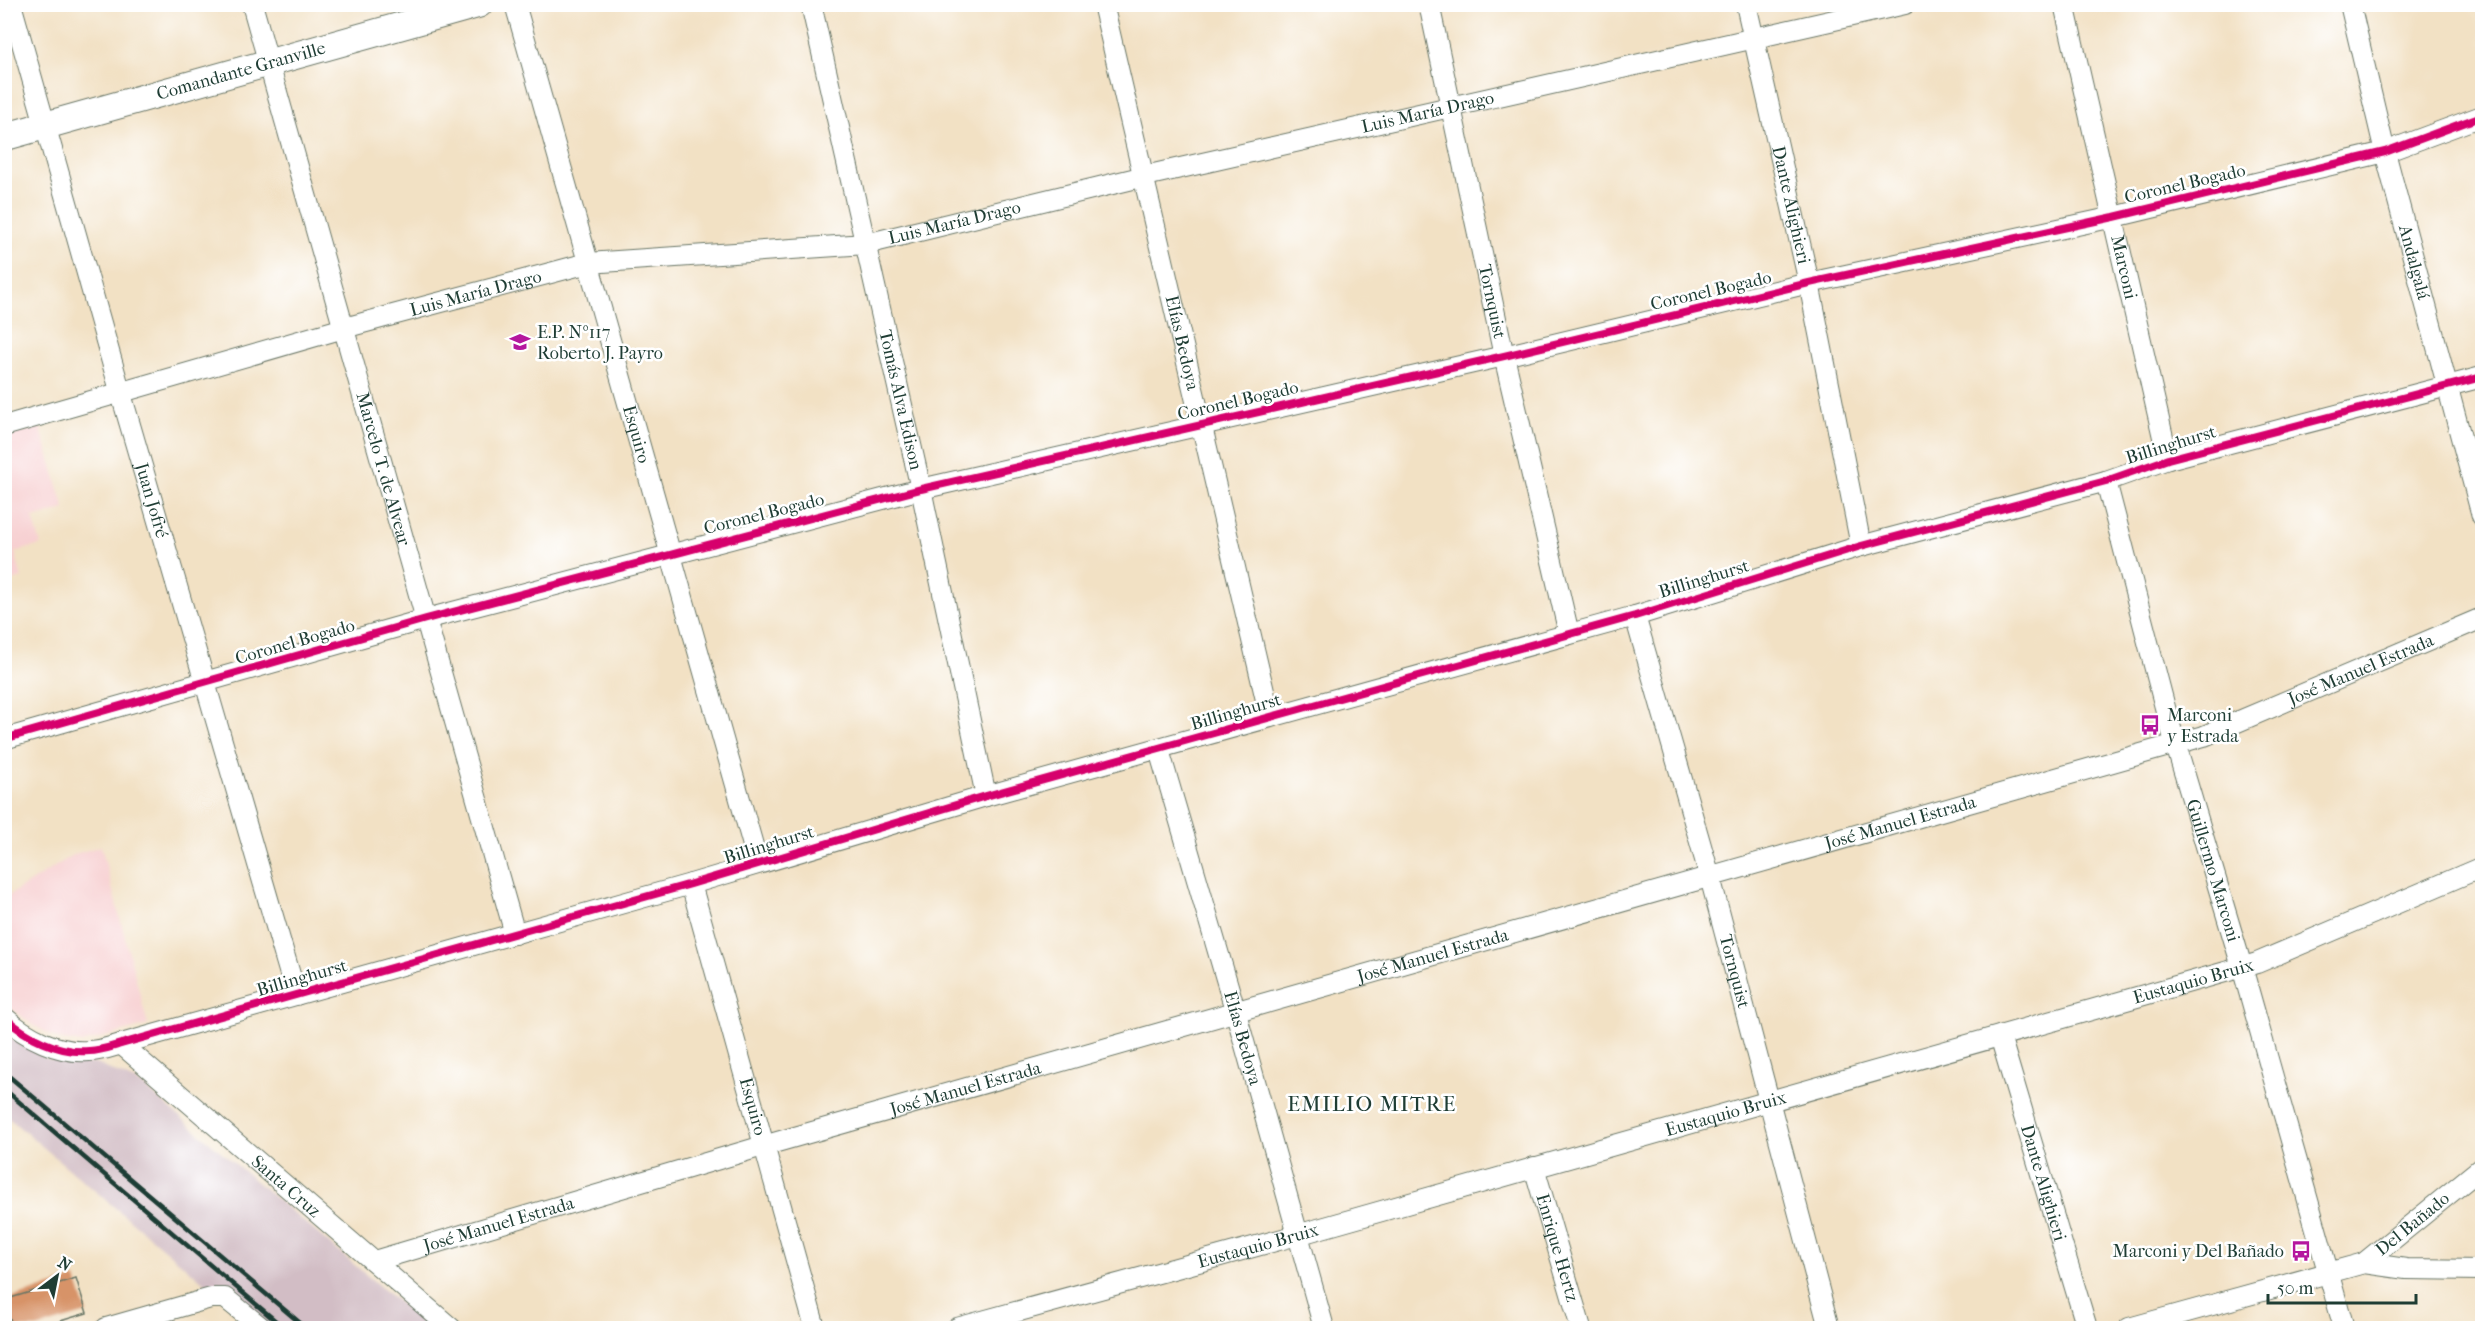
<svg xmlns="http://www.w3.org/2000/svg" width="2487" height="1333" viewBox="0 0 2487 1333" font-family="'IM FELL French Canon',serif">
  <rect width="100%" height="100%" fill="#fff"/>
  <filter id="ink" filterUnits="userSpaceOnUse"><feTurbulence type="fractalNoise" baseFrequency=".0167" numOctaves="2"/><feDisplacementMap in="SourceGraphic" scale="12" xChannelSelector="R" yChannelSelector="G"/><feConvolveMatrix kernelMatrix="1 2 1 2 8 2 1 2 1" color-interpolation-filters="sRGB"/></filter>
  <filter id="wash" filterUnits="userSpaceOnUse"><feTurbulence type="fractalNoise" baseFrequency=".008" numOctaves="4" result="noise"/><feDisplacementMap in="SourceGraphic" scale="24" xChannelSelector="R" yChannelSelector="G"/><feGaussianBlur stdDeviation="1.35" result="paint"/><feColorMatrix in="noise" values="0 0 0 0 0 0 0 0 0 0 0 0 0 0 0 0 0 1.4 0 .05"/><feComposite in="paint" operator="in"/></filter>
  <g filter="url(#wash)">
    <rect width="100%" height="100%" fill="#f2e1c4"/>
    <g fill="#f7cfd0">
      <polygon points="40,426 65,509 33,518 41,545 15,552 22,578 5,583 5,436"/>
      <polygon points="101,846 148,1025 82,1043 58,1039 33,1025 5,1004 5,898 75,854"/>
    </g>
    <polygon fill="#d2bdc5" points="4,1034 48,1059 97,1064 141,1084 429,1328 258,1328 5,1115"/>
    <g id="blocks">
      <polygon fill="#d79367" points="76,1278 87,1313 37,1328 13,1328 4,1300"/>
    </g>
  </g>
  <g filter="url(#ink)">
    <use href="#blocks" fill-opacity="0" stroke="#697666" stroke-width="1.5"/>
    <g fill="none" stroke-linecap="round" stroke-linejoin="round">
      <g stroke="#697666" stroke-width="22">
        <g id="street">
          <path id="s1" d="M11,4L121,394L296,995"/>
          <path id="s2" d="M252,4L515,934"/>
          <path id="s3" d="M515,4L758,863"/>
          <path id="s4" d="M811,4L921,489L986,796"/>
          <path id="s5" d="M1103,4L1270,717"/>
          <path id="s6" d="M1429,4L1504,356L1569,634"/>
          <path id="s7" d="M1746,4L1809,283L1861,546"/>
          <path id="s8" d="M2064,4L2168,459"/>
          <path id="s9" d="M2350,4L2385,152L2482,516"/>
          <path id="s10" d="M4,426L344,328L588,263L866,244L1145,176L1905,4"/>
          <path id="s11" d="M2106,481L2167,715L2242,967L2344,1328"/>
          <path id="s12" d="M1635,616L1710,877L1829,1328"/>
          <polyline points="4,739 426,619 921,489 1504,356 1809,283 2114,217 2385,152 2482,116"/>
          <path id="s13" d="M1159,750L1236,1013L1324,1328"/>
          <path id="s14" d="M691,884L815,1328"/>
          <path d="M4,1017C26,1037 59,1054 89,1051C100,1051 111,1047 121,1044L691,884L986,796L1635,616L1861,546L2106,481L2168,459L2482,377"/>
          <path id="s15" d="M2000,1036L2087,1328"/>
          <path id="s16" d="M121,1044L451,1328"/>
          <path id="s17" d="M1534,1167L1581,1328"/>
          <path id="s18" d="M374,1261L763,1146L2204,736L2482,618"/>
          <polyline points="2364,1263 2406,1269 2482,1270"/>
          <polyline points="106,1328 211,1298 225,1298 262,1328"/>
          <path id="s19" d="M957,1328L1297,1235L2257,963L2482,867"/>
          <path id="s20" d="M2129,1328L2364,1263L2482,1167"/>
        </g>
      </g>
      <g stroke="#697666" stroke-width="29">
        <g id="secondary">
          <path id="s21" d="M4,137L479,4"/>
        </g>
      </g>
      <use href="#street" stroke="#fff" stroke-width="20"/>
      <use href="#secondary" stroke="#fff" stroke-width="27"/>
      <g stroke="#1f3d34" stroke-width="4.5">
        <polyline points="4,1072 306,1328"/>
        <polyline points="4,1089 284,1328"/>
      </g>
      <g stroke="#fff" stroke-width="11">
        <g id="cycleway">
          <polyline points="4,739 426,619 921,489 1504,356 1809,283 2114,217 2385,152 2482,116"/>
          <path d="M4,1017C26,1037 59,1054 89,1051C100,1051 111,1047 121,1044L691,884L986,796L1635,616L1861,546L2106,481L2168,459L2482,377"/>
        </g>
      </g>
      <use href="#cycleway" stroke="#d6006c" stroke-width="8"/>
    </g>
  </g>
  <defs>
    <g id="school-bare" transform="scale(1.62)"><path d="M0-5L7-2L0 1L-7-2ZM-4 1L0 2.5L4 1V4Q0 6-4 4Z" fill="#b5179e" stroke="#fff" stroke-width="2.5" paint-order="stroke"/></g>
    <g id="bus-bare" transform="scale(1.62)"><path d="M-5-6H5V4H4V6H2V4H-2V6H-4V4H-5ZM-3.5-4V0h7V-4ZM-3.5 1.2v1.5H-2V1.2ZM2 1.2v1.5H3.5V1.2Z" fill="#b5179e" stroke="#fff" stroke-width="2.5" paint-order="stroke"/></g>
  </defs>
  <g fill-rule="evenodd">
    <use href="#school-bare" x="520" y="342"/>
    <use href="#bus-bare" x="2150" y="725"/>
    <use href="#bus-bare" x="2301" y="1251"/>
  </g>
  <g text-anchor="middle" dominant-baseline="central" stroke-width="5" stroke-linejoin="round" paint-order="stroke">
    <g font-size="18" fill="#1f3d34" stroke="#fff">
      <text stroke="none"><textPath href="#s21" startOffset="246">Comandante Granville</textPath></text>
      <text stroke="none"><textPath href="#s10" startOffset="1462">Luis María Drago</textPath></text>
      <text transform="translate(2185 184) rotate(-13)">Coronel Bogado</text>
      <text stroke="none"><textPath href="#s7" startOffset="206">Dante Alighieri</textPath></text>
      <text stroke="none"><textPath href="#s10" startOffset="976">Luis María Drago</textPath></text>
      <text stroke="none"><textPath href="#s9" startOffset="266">Andalgalá</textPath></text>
      <text stroke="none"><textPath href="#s8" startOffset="270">Marconi</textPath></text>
      <text transform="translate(1711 291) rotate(-13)">Coronel Bogado</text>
      <text stroke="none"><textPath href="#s10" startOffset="490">Luis María Drago</textPath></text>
      <text stroke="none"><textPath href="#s6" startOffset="304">Tornquist</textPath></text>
      <text stroke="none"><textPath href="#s5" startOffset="348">Elías Bedoya</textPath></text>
      <text stroke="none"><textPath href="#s4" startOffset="406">Tomás Alva Edison</textPath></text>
      <text transform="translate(1238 401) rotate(-13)">Coronel Bogado</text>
      <text stroke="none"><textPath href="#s3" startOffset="447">Esquiro</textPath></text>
      <text transform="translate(2171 445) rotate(-17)">Billinghurst</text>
      <text stroke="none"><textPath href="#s2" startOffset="483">Marcelo T. de Alvear</textPath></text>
      <text stroke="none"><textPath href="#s1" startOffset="516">Juan Jofré</textPath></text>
      <text transform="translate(764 514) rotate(-14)">Coronel Bogado</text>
      <text transform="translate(1704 579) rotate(-17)">Billinghurst</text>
      <text transform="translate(295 642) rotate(-16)">Coronel Bogado</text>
      <text stroke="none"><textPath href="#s18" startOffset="2074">José Manuel Estrada</textPath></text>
      <text transform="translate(1236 712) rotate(-16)">Billinghurst</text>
      <text stroke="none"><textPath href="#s18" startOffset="1588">José Manuel Estrada</textPath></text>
      <text transform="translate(769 845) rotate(-17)">Billinghurst</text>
      <text stroke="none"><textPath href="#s11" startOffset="404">Guillermo Marconi</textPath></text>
      <text stroke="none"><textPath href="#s18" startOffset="1102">José Manuel Estrada</textPath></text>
      <text stroke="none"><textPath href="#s12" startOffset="369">Tornquist</textPath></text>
      <text transform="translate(302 978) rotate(-16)">Billinghurst</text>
      <text stroke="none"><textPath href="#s19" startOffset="1284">Eustaquio Bruix</textPath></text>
      <text stroke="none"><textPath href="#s13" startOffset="300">Elías Bedoya</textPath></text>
      <text stroke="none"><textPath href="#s18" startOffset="616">José Manuel Estrada</textPath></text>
      <text stroke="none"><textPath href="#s14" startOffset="231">Esquiro</textPath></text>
      <text stroke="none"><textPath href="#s19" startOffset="798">Eustaquio Bruix</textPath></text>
      <text stroke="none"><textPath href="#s15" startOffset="153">Dante Alighieri</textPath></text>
      <text stroke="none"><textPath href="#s16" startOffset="218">Santa Cruz</textPath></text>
      <text stroke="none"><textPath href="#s18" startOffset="130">José Manuel Estrada</textPath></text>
      <text stroke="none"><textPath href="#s20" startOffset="306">Del Bañado</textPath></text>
      <text stroke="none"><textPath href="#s19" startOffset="312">Eustaquio Bruix</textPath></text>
      <text stroke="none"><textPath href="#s17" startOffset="84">Enrique Hertz</textPath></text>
    </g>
    <g font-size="18" fill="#1f3d34" stroke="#fff" text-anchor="start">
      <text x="537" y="332">E.P. Nº117<tspan x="537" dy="21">Roberto J. Payro</tspan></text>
      <text x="2167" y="715">Marconi<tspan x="2167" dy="21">y Estrada</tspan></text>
      <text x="2284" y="1251" text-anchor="end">Marconi y Del Bañado</text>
    </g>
    <g font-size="21" letter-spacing="1.5" fill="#1f3d34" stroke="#fff">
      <text x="1372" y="1104">EMILIO MITRE</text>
    </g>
  </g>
  <rect width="2487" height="1333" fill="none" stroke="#fff" stroke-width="24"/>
  <g transform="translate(57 1276) rotate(32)" stroke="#ffffff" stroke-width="4.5" paint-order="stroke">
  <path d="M0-4.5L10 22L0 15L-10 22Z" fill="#1f3d34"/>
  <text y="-9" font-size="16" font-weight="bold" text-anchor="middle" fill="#1f3d34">N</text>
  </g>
  <path d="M2268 1294v9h148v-9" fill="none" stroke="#1f3d34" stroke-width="3"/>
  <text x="2277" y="1294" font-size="18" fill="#1f3d34" stroke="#ffffff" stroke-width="4.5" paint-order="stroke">50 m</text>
</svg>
